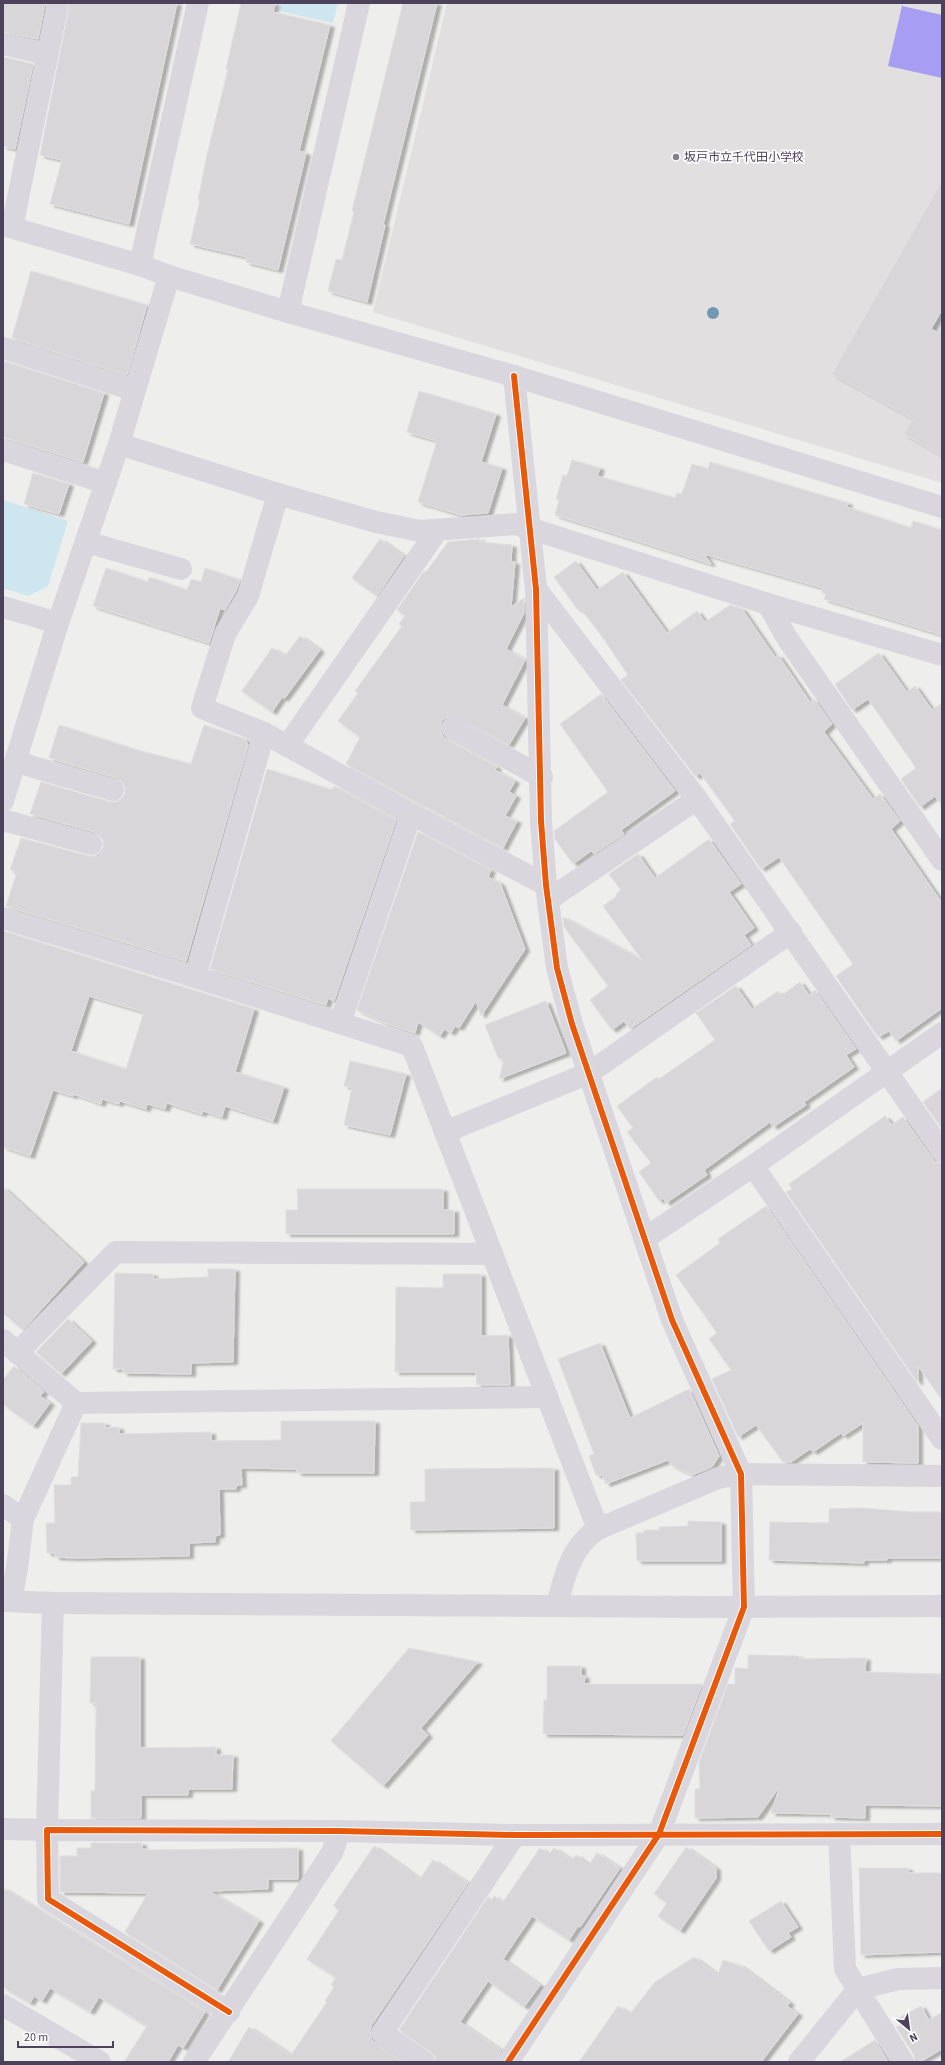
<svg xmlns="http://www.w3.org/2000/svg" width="945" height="2065" viewBox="0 0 945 2065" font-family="'Source Sans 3','Noto Sans JP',sans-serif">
  <defs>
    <filter id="shadow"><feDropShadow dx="4.5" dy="2.5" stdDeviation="1" flood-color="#0004"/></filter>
  </defs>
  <rect width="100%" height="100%" fill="#eeeeec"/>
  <polygon fill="#e1dfdf" points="447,3 942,3 942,483 373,312"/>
  <g fill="#cee6f0">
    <polygon points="281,3 338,3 333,23 279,11"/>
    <polygon points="3,500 68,521 48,586 28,596 3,588"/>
  </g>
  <polygon fill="#a79df3" points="902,6 942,15 942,78 888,66"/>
  <g fill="#d8d6d8" stroke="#e0dfe0" fill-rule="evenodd" filter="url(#shadow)">
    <polygon points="3,3 45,3 38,39 3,32"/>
    <polygon points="70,3 177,3 129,224 50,204 62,160 40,155"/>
    <polygon points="241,3 275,3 273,12 330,25 299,151 306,153 278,270 246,262 247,257 190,244 200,200 198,200 207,155 228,69 226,69"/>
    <polygon points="403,3 437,3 383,225 385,225 367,302 328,291 336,259 342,260 354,212 352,211"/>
    <polygon points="3,57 33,64 15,149 3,146"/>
    <polygon points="942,181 942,310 931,329 942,335 942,456 904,434 913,419 832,374"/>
    <polygon points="31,271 147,305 127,375 12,338"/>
    <polygon points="3,361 104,393 83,462 3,437"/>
    <polygon points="419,391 496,414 481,462 502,468 488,513 461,515 418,502 437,441 407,432"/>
    <polygon points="572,460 600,468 597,476 675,498 677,493 682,494 692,464 708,469 710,462 848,503 847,507 911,528 913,521 942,530 942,635 824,599 826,594 822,593 823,588 704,554 711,564 555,515 559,500 556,499 563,475 567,476"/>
    <polygon points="33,473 69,484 59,514 24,504"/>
    <polygon points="380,539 404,556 377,596 352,578"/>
    <polygon points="480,539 479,542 512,545 511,562 515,562 511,607 524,598 524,613 506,649 525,660 502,705 525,718 509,745 452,716 445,718 441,722 440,729 442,735 446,739 497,767 495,770 515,781 509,792 516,796 505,816 517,821 503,848 346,764 360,737 338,721 358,693 355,691 402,626 399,624 405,616 397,610 424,571 426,572 448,542"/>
    <polygon points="576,561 597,590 623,572 667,633 697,611 705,622 730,605 742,609 775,657 778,655 810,702 814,699 832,724 824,732 873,799 880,794 900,821 891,829 942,903 942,1008 896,1041 889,1031 878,1037 836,976 853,964 779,857 761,869 730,824 735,821 700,773 696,777 621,680 628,675 601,635 580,608 578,610 554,577"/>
    <polygon points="106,568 148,582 149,577 187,590 191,579 201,582 205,568 240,580 236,591 225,610 220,608 209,643 93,606"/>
    <polygon points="300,636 320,650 284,699 282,697 272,712 242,691 272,648 285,656"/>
    <polygon points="879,653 907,692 915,686 932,710 942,703 942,806 935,796 920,807 901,779 916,768 868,699 852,710 835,684"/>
    <polygon points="601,694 675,791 621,830 624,834 594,854 591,851 573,864 555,839 554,831 608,792 560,724"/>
    <polygon points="59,725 137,750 191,764 204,725 245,739 248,745 186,961 6,906 17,872 10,870 21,838 88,856 94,856 99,853 103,848 103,840 100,836 95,832 30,814 41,782 110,802 116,802 121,799 125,794 125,787 122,782 117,778 49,758"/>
    <polygon points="267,769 332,790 334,786 396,820 334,1001 328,998 326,1005 210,969"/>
    <polygon points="418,832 491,870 488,877 500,883 525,949 481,1016 476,1001 459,1028 455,1026 451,1033 444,1029 440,1036 418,1022 415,1033 385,1023 357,1010"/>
    <polygon points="709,839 741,884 729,892 754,928 744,935 751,945 630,1029 624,1021 612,1030 590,1000 608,986 564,927 563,917 642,960 603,906 617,896 616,894 621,890 609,874 638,854 655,878"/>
    <path d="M3,931L254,1009L235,1072L284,1087L273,1121L225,1106L222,1117L203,1111L202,1114L167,1103L165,1109L147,1104L146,1109L120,1101L119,1104L102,1099L101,1104L73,1094V1096L53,1090L30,1156L3,1147ZM89,996L144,1012L126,1069L71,1051Z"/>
    <polygon points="800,982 809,995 815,990 856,1049 846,1055 854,1067 804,1102 806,1105 773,1127 770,1122 704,1170 707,1175 666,1203 663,1198 659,1201 639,1172 651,1163 627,1132 633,1128 617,1106 657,1077 659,1079 715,1040 696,1013 736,986 752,1009 778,991 781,996"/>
    <polygon points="546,1001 566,1053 499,1079 504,1060 498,1058 485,1025"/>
    <polygon points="350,1061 406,1074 390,1135 344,1125 352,1088 344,1086"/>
    <polygon points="942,1088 942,1129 923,1102"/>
    <polygon points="885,1116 892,1125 903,1117 932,1158 936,1162 942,1163 942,1400 918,1366 918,1383 786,1192 792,1189 789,1184"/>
    <polygon points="3,1187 84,1262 23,1330 3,1313"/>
    <polygon points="297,1189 443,1189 443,1210 454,1210 454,1234 286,1234 286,1210 298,1210"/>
    <polygon points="766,1206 918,1426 918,1463 863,1462 863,1423 843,1436 841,1433 813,1452 810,1449 791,1462 783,1462 756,1425 738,1437 712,1379 731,1370 709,1339 717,1333 676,1275 720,1243 718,1239"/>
    <polygon points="208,1269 235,1269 233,1362 191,1363 191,1374 123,1373 123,1369 113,1369 115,1273 153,1274 153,1279 208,1277"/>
    <polygon points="443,1274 481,1274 481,1336 508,1335 510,1385 477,1385 476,1372 395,1372 396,1287 443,1288"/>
    <polygon points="68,1319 92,1341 61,1374 36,1352"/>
    <polygon points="600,1343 630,1418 689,1389 719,1456 712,1467 692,1475 671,1465 668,1460 606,1484 602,1475 596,1475 589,1456 594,1454 558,1359"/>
    <polygon points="14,1366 44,1392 40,1396 50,1403 33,1426 3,1404 3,1380"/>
    <polygon points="281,1421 375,1421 374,1473 297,1473 297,1469 241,1468 242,1485 236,1485 236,1489 219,1489 220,1535 215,1536 215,1542 189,1543 189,1556 75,1558 55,1557 55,1553 47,1553 46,1523 55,1523 54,1485 71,1485 71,1477 78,1477 81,1423 105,1423 105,1428 119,1427 119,1434 211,1432 211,1441 281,1440"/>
    <polygon points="554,1468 554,1528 411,1530 410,1502 425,1502 425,1469"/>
    <polygon points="862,1508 911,1512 942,1512 942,1558 887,1558 887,1560 864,1560 864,1563 769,1560 770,1522 829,1523 829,1509"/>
    <polygon points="688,1521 721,1522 721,1561 637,1561 636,1533 644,1533 644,1530 660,1530 659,1527 688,1526"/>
    <polygon points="409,1648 478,1662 421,1728 428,1735 383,1786 331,1741"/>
    <polygon points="748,1655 799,1656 799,1659 866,1658 865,1672 942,1674 942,1806 865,1805 865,1818 831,1817 831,1814 771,1813 780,1786 758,1817 695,1818 695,1789 700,1789 699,1762 728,1684 735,1684 735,1668 748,1669"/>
    <polygon points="91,1657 140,1657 140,1748 216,1747 216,1755 233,1755 232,1789 188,1789 188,1795 141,1795 141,1818 91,1818 91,1791 95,1791 96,1703 90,1703"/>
    <polygon points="547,1666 581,1666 581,1676 585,1676 584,1684 702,1684 683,1735 543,1734 544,1700 547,1700"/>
    <polygon points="91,1843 142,1843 142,1849 152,1850 298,1848 298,1879 268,1879 268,1889 209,1891 259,1921 217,1990 125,1932 148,1893 60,1892 60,1856 77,1856 77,1848 91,1848"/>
    <polygon points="374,1846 420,1879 433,1860 468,1883 371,2026 370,2032 371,2039 375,2043 402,2062 228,2062 249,2027 291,2055 327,2002 325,2001 334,1987 331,1985 336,1977 307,1959 339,1910 333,1906"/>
    <polygon points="686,1847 716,1868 716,1878 680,1931 658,1916 667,1903 654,1894"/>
    <polygon points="540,1848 549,1854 554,1848 572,1860 576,1855 589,1865 597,1853 620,1868 580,1927 578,1926 569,1940 532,1916 503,1959 540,1985 524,2007 488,1981 460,2022 501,2050 496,2062 436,2062 435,2056 431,2052 399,2030 488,1897 492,1900 494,1896 503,1902"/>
    <polygon points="859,1868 908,1868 908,1873 942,1873 942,1952 861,1955"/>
    <polygon points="3,1888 205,2012 183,2048 178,2045 168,2062 124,2062 147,2026 99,1997 90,2012 50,1988 42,2001 34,1996 30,2003 3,1987"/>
    <polygon points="781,1901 798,1927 788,1933 791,1937 769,1951 749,1921"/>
    <polygon points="694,1957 718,1975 723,1960 741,1966 790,2003 787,2006 798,2014 761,2062 579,2062 618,2006 630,2014 655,1982"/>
    <polygon points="921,2006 929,2020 942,2012 942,2049 920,2062 915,2062 914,2055 896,2027 901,2025 897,2019"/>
    <polygon points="875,2040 888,2062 840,2062"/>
  </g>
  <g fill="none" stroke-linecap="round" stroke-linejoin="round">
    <g stroke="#d9d6dd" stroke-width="22">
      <polyline points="3,44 47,54"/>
      <polyline points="3,225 140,265 169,276 288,312 514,376 942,507"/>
      <polyline points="12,227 58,3"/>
      <polyline points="140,265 198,3"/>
      <polyline points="288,312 359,3"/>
      <polyline points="3,348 134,390"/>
      <polyline points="119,444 278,494 376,522 420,531 516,524 768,604 942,655"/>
      <polyline points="3,450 106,483"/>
      <polyline points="278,494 248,596 225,634 202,708 264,733 411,814 546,885"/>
      <polyline points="86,542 181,569"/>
      <polyline points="536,589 697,799 942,1151"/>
      <polyline points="768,604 787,638 942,860"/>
      <polyline points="3,607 58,623"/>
      <polyline points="452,728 542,777"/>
      <polyline points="287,746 437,531"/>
      <polyline points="16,762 113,790"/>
      <polyline points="3,801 58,623 119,444 169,276"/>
      <polyline points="3,820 91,844"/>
      <polyline points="548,900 697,799"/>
      <polyline points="3,918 195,977 412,1046 598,1529"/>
      <polyline points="195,977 264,733"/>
      <polyline points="340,1023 411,814"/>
      <polyline points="445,1132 589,1073 791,932"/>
      <polyline points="753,1166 942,1439"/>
      <polyline points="644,1239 753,1166 942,1033"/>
      <polyline points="3,1340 76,1403 547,1397"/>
      <polyline points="17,1353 116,1252 492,1254"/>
      <polyline points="3,1505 23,1519"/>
      <polyline points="3,1601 53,1603 711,1607 942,1606"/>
      <polyline points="11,1601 17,1568 23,1519 76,1403"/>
      <path d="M557,1606C564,1577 571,1546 598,1529L718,1478L741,1474L942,1476"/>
      <polyline points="3,1829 47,1830 53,1603"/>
      <polyline points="839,1834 845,1969 903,2062"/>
      <polyline points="3,2005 100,2062"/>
      <polyline points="229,2012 48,1899 47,1830 339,1831 515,1835 942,1834"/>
      <polyline points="194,2062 333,1851 339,1831"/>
      <polyline points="424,2062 382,2033 515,1835"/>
      <polyline points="508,2062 659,1834 744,1607 741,1474 672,1320 572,1024 557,968 546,885 541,821 536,589 514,376"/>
      <polyline points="799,2062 858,1989 898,1979 942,1978"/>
    </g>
    <g stroke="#fff" stroke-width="8">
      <g id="cycleway">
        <polyline points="229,2012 48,1899 47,1830 339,1831 515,1835 942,1834"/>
        <polyline points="508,2062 659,1834 744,1607 741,1474 672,1320 572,1024 557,968 546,885 541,821 536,589 514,376"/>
      </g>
    </g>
    <use href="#cycleway" stroke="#e8590c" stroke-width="6"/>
  </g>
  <circle fill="#7198b3" cx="713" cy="313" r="6"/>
  <circle fill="#857e8e" stroke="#fff" stroke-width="1.5" cx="676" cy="157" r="4"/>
  <g text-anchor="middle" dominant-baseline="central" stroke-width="3.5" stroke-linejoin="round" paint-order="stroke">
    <g font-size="12" fill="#4c425b" stroke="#fff" text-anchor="start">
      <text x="684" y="157">坂戸市立千代田小学校</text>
    </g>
  </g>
  <rect width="945" height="2065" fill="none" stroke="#4c425b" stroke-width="8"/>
  <g transform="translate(909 2029) rotate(151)" stroke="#ffffff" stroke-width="3" paint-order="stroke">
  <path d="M0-3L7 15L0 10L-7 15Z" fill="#4c425b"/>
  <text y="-6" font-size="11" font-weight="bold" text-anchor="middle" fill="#4c425b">N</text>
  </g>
  <path d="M18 2041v6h95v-6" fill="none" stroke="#4c425b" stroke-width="2"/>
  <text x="24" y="2041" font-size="12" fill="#4c425b" stroke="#ffffff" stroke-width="3" paint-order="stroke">20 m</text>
</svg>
